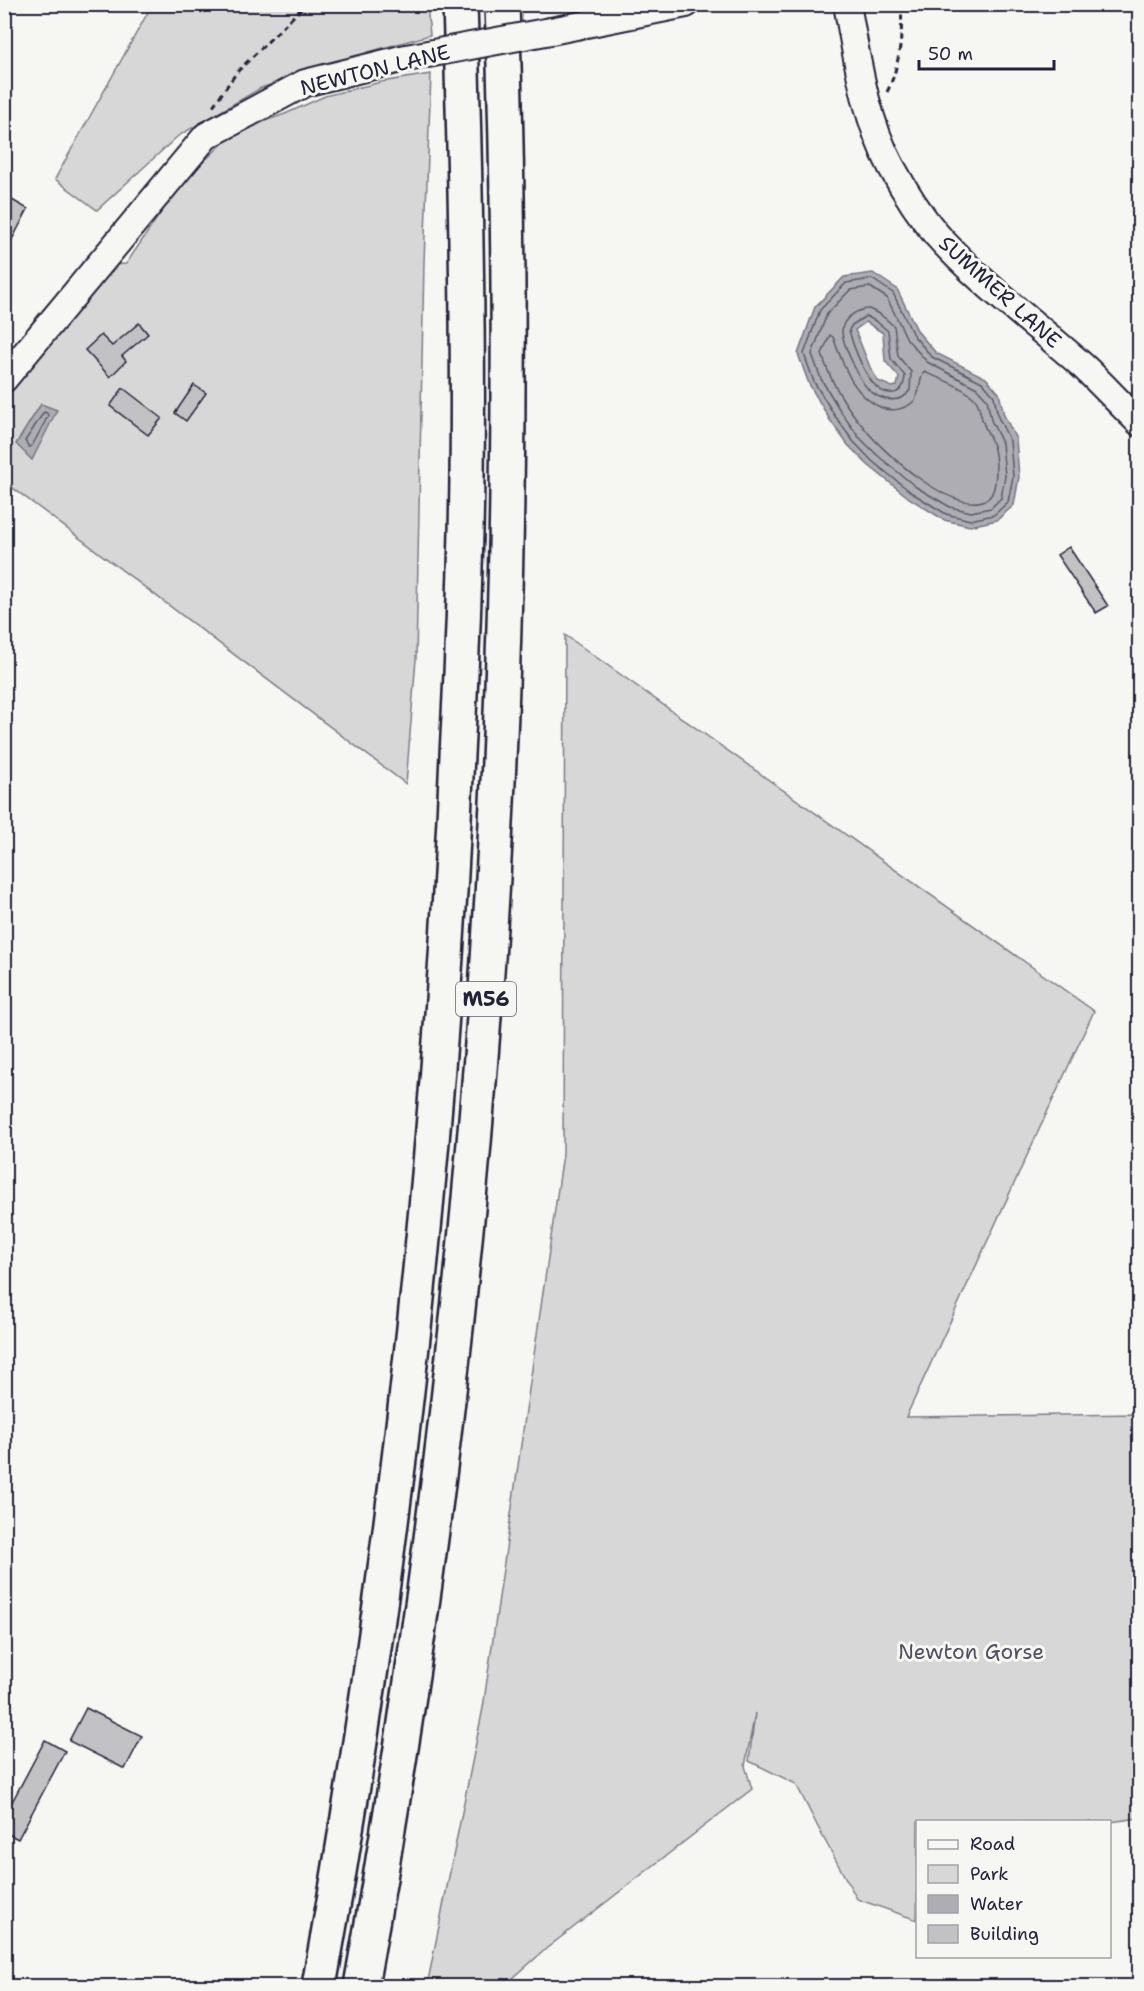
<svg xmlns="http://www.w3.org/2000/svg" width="1144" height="1991" viewBox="0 0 1144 1991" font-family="'Shantell Sans',sans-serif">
  <rect width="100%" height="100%" fill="#f6f6f2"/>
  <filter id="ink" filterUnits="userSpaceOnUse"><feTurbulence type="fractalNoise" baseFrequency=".0167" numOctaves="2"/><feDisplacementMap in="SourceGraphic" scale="12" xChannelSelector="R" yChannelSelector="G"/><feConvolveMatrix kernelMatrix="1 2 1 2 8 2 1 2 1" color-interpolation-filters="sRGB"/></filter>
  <g filter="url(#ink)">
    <g fill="#d7d7d7" stroke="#7c7c89" stroke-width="1.5">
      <polygon points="152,5 427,5 430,35 372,51 261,88 178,136 97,210 55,179"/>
      <polygon points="431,74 424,262 416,659 406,784 5,482 4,399 29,359 111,265 126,264 181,183 236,131 285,114 325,96 381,82"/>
      <polygon points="565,635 1094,1011 906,1417 1139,1414 1139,1818 1110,1822 918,1822 917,1920 857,1899 822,1835 796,1784 749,1761 755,1713 745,1766 752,1789 547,1948 504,1986 427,1986 483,1708 563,1154"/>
    </g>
    <g fill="#adadb3" stroke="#757583" stroke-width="1.5" fill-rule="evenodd">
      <path d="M873,273L897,289L918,332L936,353L986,378L999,393L1004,415L1016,439L1019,477L1014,505L997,520L970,526L944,520L909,498L868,465L848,445L830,420L809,384L798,354L815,307L844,277ZM866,322L883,333L885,361L899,377L897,386L892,387L878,381L870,367L855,330Z"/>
      <polygon points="41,404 57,410 32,460 16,444"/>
    </g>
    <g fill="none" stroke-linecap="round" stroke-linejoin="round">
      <g stroke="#5a5a6b" stroke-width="1.5">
        <polygon points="872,279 893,293 913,335 932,357 982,382 994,396 998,417 1010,441 1013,477 1008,502 994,515 970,520 946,514 912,493 872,461 853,441 835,416 814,382 804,354 820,310 846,283"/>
        <polygon points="870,287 887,298 907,339 927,362 977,388 987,399 991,420 1002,443 1005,476 1001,498 991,508 971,512 950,507 916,487 877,455 858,436 841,412 821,379 812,354 827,314 850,290"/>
        <path d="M869,309L881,315L894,326L898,356L911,372L910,390C901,405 881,401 869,390C860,382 842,343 842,331C842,318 858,309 869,309Z"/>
        <path d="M866,316L877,322L888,331L891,359L905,376C903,400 883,396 872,382C862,368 853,347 849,330L852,325Z"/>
        <path d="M830,335L833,337C844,366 852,395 882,408C892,412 905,409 913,402C922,393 918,380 924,372C939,378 961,386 973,397C981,404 979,413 983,422C985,429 990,436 992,443C997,455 999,492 987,499C955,517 884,453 865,429C847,408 830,381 822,354Z"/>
        <polygon points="44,412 47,413 48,416 32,446 29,447 25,441"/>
      </g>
    </g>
    <g fill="#c2c2c4" stroke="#22223b" stroke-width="1.5">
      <polygon points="12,200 28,209 4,255 4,215"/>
      <polygon points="139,323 148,334 122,356 126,361 110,377 85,350 101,335 112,346"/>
      <polygon points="194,385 206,393 186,421 175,413"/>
      <polygon points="123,388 162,418 148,435 110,406"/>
      <polygon points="1069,547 1108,606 1096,613 1057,555"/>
      <polygon points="86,1708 142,1736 125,1769 69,1741"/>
      <polygon points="45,1740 65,1751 18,1839 4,1832 4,1817"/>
    </g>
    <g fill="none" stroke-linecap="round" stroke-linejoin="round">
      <g stroke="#22223b" stroke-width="30">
        <g id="minor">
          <path d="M847,4C857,58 865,118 891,166C904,190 919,214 936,234C980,284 1036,324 1085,368C1104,386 1121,405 1140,423"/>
          <polyline points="551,31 686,4"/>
          <polyline points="4,379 206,136 305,83 401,59"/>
        </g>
      </g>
      <g stroke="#22223b" stroke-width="38">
        <g id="highway">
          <path d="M319,1986C393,1580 439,1168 457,755C462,661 466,568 467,475C469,318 465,161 460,4"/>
          <path d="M361,1986C480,1333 526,668 502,4"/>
        </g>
      </g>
      <g stroke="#22223b" stroke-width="3" stroke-dasharray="6 4.5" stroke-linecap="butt">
        <path d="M887,92C900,66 903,33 901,4"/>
        <polyline points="213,106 237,72 306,4"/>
      </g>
      <use href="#minor" stroke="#f6f6f2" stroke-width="26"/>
      <use href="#highway" stroke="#f6f6f2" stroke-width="33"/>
      <g stroke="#22223b" stroke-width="30" stroke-linecap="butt">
        <polyline id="minor-bridge" points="401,59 551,31"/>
      </g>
      <use href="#minor-bridge" stroke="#f6f6f2" stroke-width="26"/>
    </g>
  </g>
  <g text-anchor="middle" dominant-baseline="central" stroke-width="6" stroke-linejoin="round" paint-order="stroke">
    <rect fill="#f6f6f2" stroke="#626272" stroke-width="1.5" x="456" y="982" width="60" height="34" rx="4.5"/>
    <g font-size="20" font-weight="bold" fill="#22223b">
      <text x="486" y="999">M56</text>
    </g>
    <g font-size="21" fill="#22223b" stroke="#f6f6f2">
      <text transform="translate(375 70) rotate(-14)">NEWTON LANE</text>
      <text transform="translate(1000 292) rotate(42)">SUMMER LANE</text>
    </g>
    <g font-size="21" fill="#4f4f62" stroke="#f6f6f2">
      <text x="971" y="1652">Newton Gorse</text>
    </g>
  </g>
  <rect width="1144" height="1991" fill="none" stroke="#f6f6f2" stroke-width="24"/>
  <rect x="12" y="12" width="1120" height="1967" fill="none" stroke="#22223b" stroke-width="2" filter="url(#ink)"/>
  <rect x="916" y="1820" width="195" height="138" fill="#f6f6f2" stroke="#a1a1a9" stroke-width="1.5"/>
  <rect x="928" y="1840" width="30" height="9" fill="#f6f6f2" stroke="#a1a1a9" stroke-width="1.5"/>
  <text x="970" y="1850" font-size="18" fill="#22223b">Road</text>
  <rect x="928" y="1865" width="30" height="18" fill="#d7d7d7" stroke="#a1a1a9" stroke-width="1.5"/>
  <text x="970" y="1880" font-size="18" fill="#22223b">Park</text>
  <rect x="928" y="1895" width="30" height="18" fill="#adadb3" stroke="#a1a1a9" stroke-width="1.5"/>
  <text x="970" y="1910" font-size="18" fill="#22223b">Water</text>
  <rect x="928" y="1925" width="30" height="18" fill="#c2c2c4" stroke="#a1a1a9" stroke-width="1.5"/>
  <text x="970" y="1940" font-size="18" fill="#22223b">Building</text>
  <path d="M919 60v9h135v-9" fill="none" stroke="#22223b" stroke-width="3"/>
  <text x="928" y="60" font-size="18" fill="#22223b" stroke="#f6f6f2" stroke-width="4.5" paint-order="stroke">50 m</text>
</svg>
